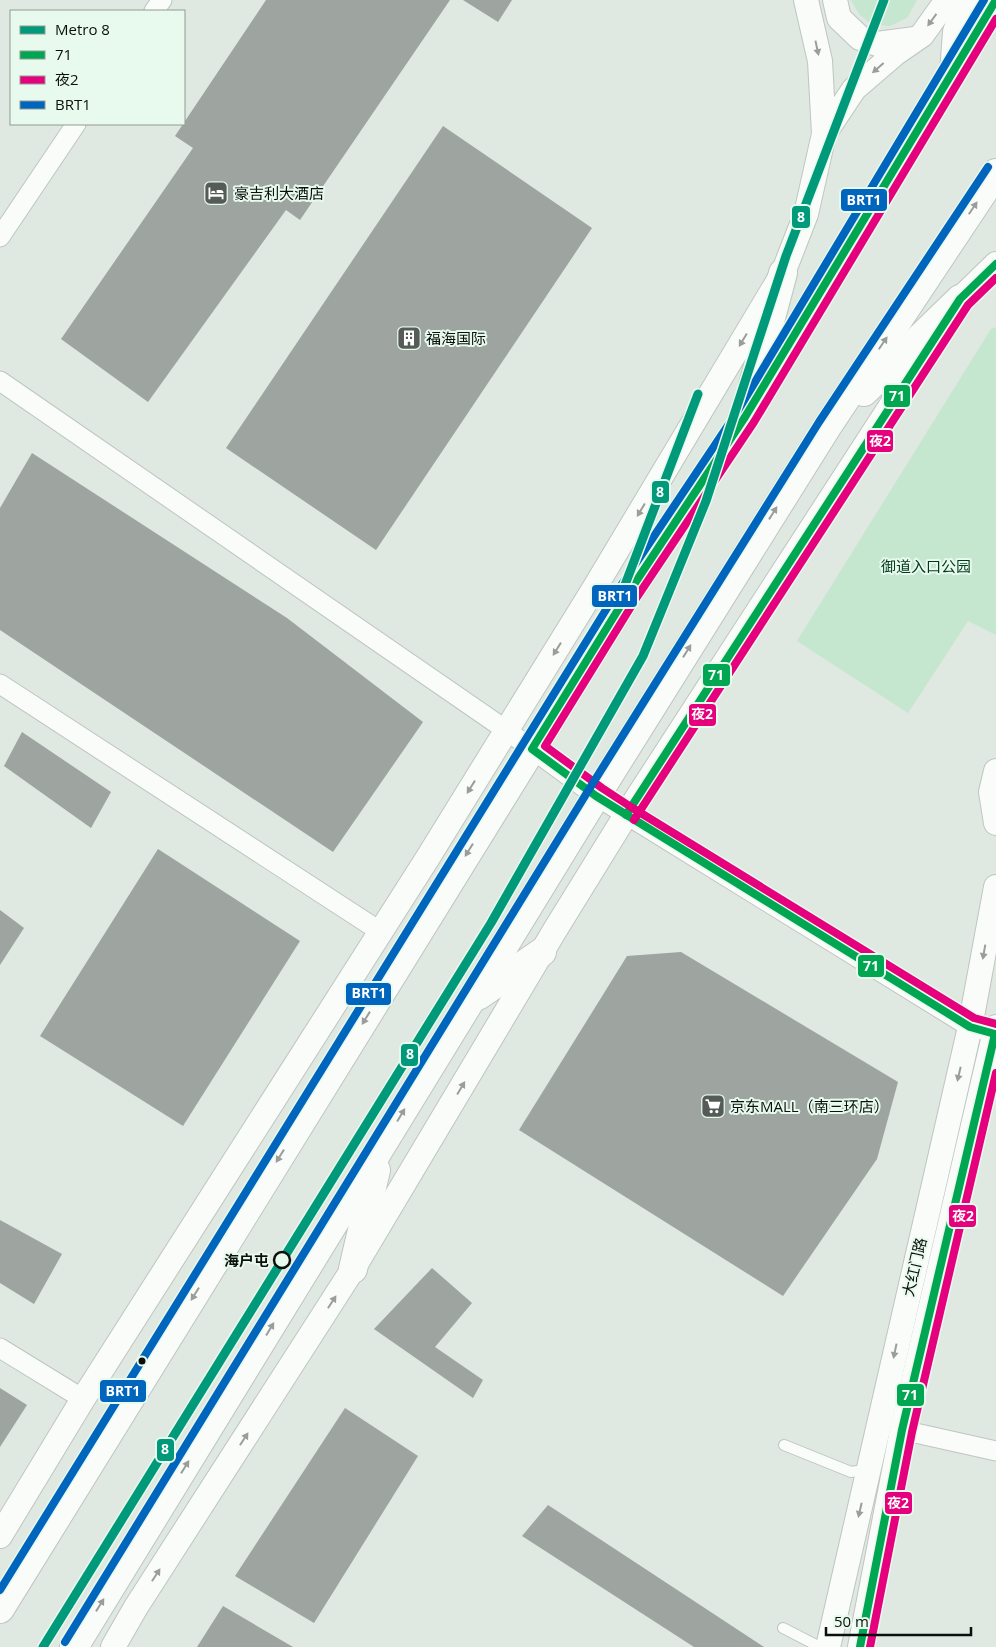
<svg xmlns="http://www.w3.org/2000/svg" width="996" height="1647" viewBox="0 0 996 1647" font-family="'Open Sans','Noto Sans SC',sans-serif">
  <rect width="100%" height="100%" fill="#dfe8e1"/>
  <g fill="#c5e6cf">
    <polygon points="851,0 917,0 907,18 890,26 871,24 859,14"/>
    <polygon points="996,327 996,635 968,621 908,713 797,641 991,329"/>
  </g>
  <g fill="#9ea49f">
    <polygon points="266,0 450,0 300,220 286,210 148,402 61,339 193,148 175,136"/>
    <polygon points="463,0 512,0 498,22"/>
    <polygon points="443,126 592,228 376,550 226,448"/>
    <polygon points="32,453 287,618 423,722 333,852 0,630 0,508"/>
    <polygon points="22,732 111,792 91,828 4,766"/>
    <polygon points="158,849 300,941 183,1126 40,1036"/>
    <polygon points="0,910 24,928 0,965"/>
    <polygon points="681,952 898,1082 877,1159 783,1296 519,1130 627,956"/>
    <polygon points="0,1220 62,1254 34,1304 0,1283"/>
    <polygon points="432,1268 472,1303 435,1347 483,1380 473,1398 374,1329"/>
    <polygon points="0,1388 27,1405 0,1447"/>
    <polygon points="345,1408 418,1456 314,1623 235,1576"/>
    <polygon points="548,1505 764,1647 694,1647 522,1536"/>
    <polygon points="223,1606 293,1647 197,1647"/>
  </g>
  <g fill="none" stroke-linecap="round" stroke-linejoin="round">
    <g stroke="#bfc5c0" stroke-width="12">
      <g id="service">
        <polyline points="784,1445 851,1472 869,1469"/>
        <polyline points="783,1628 820,1647"/>
      </g>
    </g>
    <g stroke="#bfc5c0" stroke-width="21">
      <g id="minor">
        <polyline points="154,11 162,0"/>
        <polyline points="0,237 76,124"/>
        <polyline points="0,381 506,730 596,796 970,1027 983,1030"/>
        <polyline points="0,684 381,932"/>
        <polyline points="0,1348 83,1399"/>
        <polyline points="902,1430 996,1451"/>
      </g>
    </g>
    <g stroke="#bfc5c0" stroke-width="26">
      <g id="tertiary">
        <polyline points="835,0 839,18 860,38 877,44 915,39"/>
        <polyline points="952,72 955,32 966,0"/>
        <polyline points="824,134 854,89 896,53 922,35 947,0"/>
        <polyline points="996,771 991,792 996,823"/>
        <polyline points="0,1536 83,1399 427,859 595,587 783,273 806,214 824,134 820,61 806,0"/>
        <polyline points="113,1647 136,1607 353,1269 555,930 626,815 960,299 996,264"/>
        <polyline points="828,1647 970,1027 996,887"/>
        <polyline points="860,1647 902,1430 996,1027"/>
      </g>
    </g>
    <g stroke="#bfc5c0" stroke-width="30">
      <g id="trunk">
        <polyline points="753,385 783,273"/>
        <polyline points="864,392 960,299"/>
        <polyline points="478,996 542,952"/>
        <polyline points="353,1269 376,1170"/>
        <polyline points="0,1609 629,592 745,417 996,0"/>
        <polyline points="74,1647 596,796 827,427 996,173"/>
      </g>
    </g>
    <use href="#service" stroke="#fafcfa" stroke-width="10"/>
    <use href="#minor" stroke="#fafcfa" stroke-width="19"/>
    <use href="#tertiary" stroke="#fafcfa" stroke-width="24"/>
    <use href="#trunk" stroke="#fafcfa" stroke-width="28"/>
    <g stroke="#e8f9ed" stroke-width="11">
      <g id="bus-1">
        <polyline points="626,815 960,299 996,264"/>
        <polyline points="860,1647 902,1430 995,1034 970,1027 596,796 532,749 629,592 745,417 996,0"/>
      </g>
    </g>
    <g stroke="#e8f9ed" stroke-width="11">
      <g id="bus-2">
        <polyline points="996,19 754,422 637,597 545,746 602,788 631,807 974,1018 996,1024"/>
        <polyline points="634,820 968,305 996,278"/>
        <polyline points="870,1647 912,1432 996,1073"/>
      </g>
    </g>
    <g stroke="#e8f9ed" stroke-width="11">
      <g id="bus-3">
        <polyline points="0,1590 620,587 737,412 984,0"/>
        <polyline points="65,1642 588,791 819,422 988,167"/>
      </g>
    </g>
    <use href="#bus-1" stroke="#00a651" stroke-width="8"/>
    <use href="#bus-2" stroke="#e5007d" stroke-width="8"/>
    <use href="#bus-3" stroke="#0065bd" stroke-width="8"/>
    <g stroke="#e8f9ed" stroke-width="12">
      <g id="metro-1">
        <polyline points="623,590 698,394"/>
        <polyline points="43,1647 491,923 643,656 706,501 786,256 884,0"/>
      </g>
    </g>
    <use href="#metro-1" stroke="#00997a" stroke-width="9"/>
  </g>
  <defs><path id="oneway-solid" d="M-6-.8H1V-3.2L6.5 0L1 3.2V.8H-6Z" transform="scale(1.25)"/></defs>
  <g fill="#9a9e9b">
    <use href="#oneway-solid" transform="translate(932 20) rotate(126)"/>
    <use href="#oneway-solid" transform="translate(817 48) rotate(78)"/>
    <use href="#oneway-solid" transform="translate(878 68) rotate(139)"/>
    <use href="#oneway-solid" transform="translate(973 208) rotate(-56)"/>
    <use href="#oneway-solid" transform="translate(743 340) rotate(121)"/>
    <use href="#oneway-solid" transform="translate(883 343) rotate(-56)"/>
    <use href="#oneway-solid" transform="translate(641 510) rotate(121)"/>
    <use href="#oneway-solid" transform="translate(773 513) rotate(-58)"/>
    <use href="#oneway-solid" transform="translate(557 649) rotate(122)"/>
    <use href="#oneway-solid" transform="translate(687 651) rotate(-58)"/>
    <use href="#oneway-solid" transform="translate(471 787) rotate(122)"/>
    <use href="#oneway-solid" transform="translate(469 850) rotate(122)"/>
    <use href="#oneway-solid" transform="translate(984 952) rotate(100)"/>
    <use href="#oneway-solid" transform="translate(366 1018) rotate(122)"/>
    <use href="#oneway-solid" transform="translate(959 1074) rotate(103)"/>
    <use href="#oneway-solid" transform="translate(461 1088) rotate(-59)"/>
    <use href="#oneway-solid" transform="translate(401 1115) rotate(-59)"/>
    <use href="#oneway-solid" transform="translate(280 1156) rotate(122)"/>
    <use href="#oneway-solid" transform="translate(195 1294) rotate(122)"/>
    <use href="#oneway-solid" transform="translate(332 1302) rotate(-57)"/>
    <use href="#oneway-solid" transform="translate(270 1329) rotate(-59)"/>
    <use href="#oneway-solid" transform="translate(895 1351) rotate(102)"/>
    <use href="#oneway-solid" transform="translate(244 1439) rotate(-57)"/>
    <use href="#oneway-solid" transform="translate(185 1467) rotate(-58)"/>
    <use href="#oneway-solid" transform="translate(860 1510) rotate(103)"/>
    <use href="#oneway-solid" transform="translate(156 1575) rotate(-57)"/>
    <use href="#oneway-solid" transform="translate(100 1605) rotate(-58)"/>
  </g>
  <defs>
    <g id="hotel-square" transform="scale(1.25)"><rect x="-9" y="-9" width="18" height="18" rx="4" fill="#555c57" stroke="#e8f9ed"/><path d="M-6-4.5h1.5V1H6V5H4.5V3h-9V5H-6ZM-4 0a1.8 1.8 0 1 1 3.6 0ZM.5 0V-2.5h3Q6-2.5 6 0Z" fill="#fff"/></g>
    <g id="building-square" transform="scale(1.25)"><rect x="-9" y="-9" width="18" height="18" rx="4" fill="#555c57" stroke="#e8f9ed"/><path d="M-4-6H4V6H1V3H-1V6H-4ZM-2.5-4.3h1.7v1.8h-1.7ZM.8-4.3h1.7v1.8H.8ZM-2.5-1h1.7V.8h-1.7ZM.8-1h1.7V.8H.8Z" fill="#fff"/></g>
    <g id="supermarket-square" transform="scale(1.25)"><rect x="-9" y="-9" width="18" height="18" rx="4" fill="#555c57" stroke="#e8f9ed"/><path d="M-6-5.5h2.5l.6 2H6L4.5 2H-2.5L-4.4-4H-6ZM-1.5 3.2a1.3 1.3 0 1 0 .1 0ZM3 3.2a1.3 1.3 0 1 0 .1 0Z" fill="#fff"/></g>
  </defs>
  <g fill-rule="evenodd">
    <use href="#hotel-square" x="216" y="193"/>
    <use href="#building-square" x="409" y="338"/>
    <use href="#supermarket-square" x="713" y="1106"/>
  </g>
  <circle fill="#e8f9ed" stroke="#0b100c" stroke-width="2.5" cx="282" cy="1260" r="8"/>
  <circle fill="#0b100c" stroke="#e8f9ed" stroke-width="2" cx="142" cy="1361" r="4.5"/>
  <g text-anchor="middle" dominant-baseline="central" stroke-width="4" stroke-linejoin="round" paint-order="stroke">
    <g font-size="15" fill="#0b100c" stroke="#e8f9ed" text-anchor="start">
      <text x="234" y="193">豪吉利大酒店</text>
      <text x="426" y="338">福海国际</text>
      <text x="730" y="1106">京东MALL（南三环店）</text>
    </g>
    <g font-size="15" fill="#003b1d" stroke="#e8f9ed">
      <text x="926" y="566">御道入口公园</text>
    </g>
    <g font-size="15" font-weight="bold" fill="#0b100c" stroke="#e8f9ed" text-anchor="end">
      <text x="269" y="1260">海户屯</text>
    </g>
    <g font-size="15" fill="#0b100c" stroke="#e8f9ed">
      <text transform="translate(914 1267) rotate(-77)">大红门路</text>
    </g>
  </g>
  <g stroke="#e8f9ed" stroke-width="2">
    <rect x="840" y="188" width="48" height="24" rx="5" fill="#0065bd"/>
    <rect x="791" y="205" width="20" height="24" rx="5" fill="#00997a"/>
    <rect x="883" y="384" width="28" height="24" rx="5" fill="#00a651"/>
    <rect x="866" y="429" width="28" height="24" rx="5" fill="#e5007d"/>
    <rect x="651" y="480" width="19" height="24" rx="5" fill="#00997a"/>
    <rect x="591" y="584" width="47" height="24" rx="5" fill="#0065bd"/>
    <rect x="702" y="663" width="29" height="24" rx="5" fill="#00a651"/>
    <rect x="688" y="703" width="29" height="24" rx="5" fill="#e5007d"/>
    <rect x="857" y="954" width="28" height="24" rx="5" fill="#00a651"/>
    <rect x="345" y="982" width="47" height="24" rx="5" fill="#0065bd"/>
    <rect x="400" y="1043" width="19" height="24" rx="5" fill="#00997a"/>
    <rect x="948" y="1204" width="29" height="24" rx="5" fill="#e5007d"/>
    <rect x="99" y="1379" width="48" height="24" rx="5" fill="#0065bd"/>
    <rect x="896" y="1383" width="29" height="24" rx="5" fill="#00a651"/>
    <rect x="156" y="1438" width="19" height="24" rx="5" fill="#00997a"/>
    <rect x="884" y="1491" width="29" height="24" rx="5" fill="#e5007d"/>
  </g>
  <g font-size="14" text-anchor="middle" font-weight="bold" fill="#fff">
    <text x="864" y="205">BRT1</text>
    <text x="801" y="222">8</text>
    <text x="897" y="401">71</text>
    <text x="880" y="446">夜2</text>
    <text x="660" y="497">8</text>
    <text x="615" y="601">BRT1</text>
    <text x="716" y="680">71</text>
    <text x="702" y="719">夜2</text>
    <text x="871" y="971">71</text>
    <text x="369" y="998">BRT1</text>
    <text x="410" y="1059">8</text>
    <text x="963" y="1221">夜2</text>
    <text x="123" y="1396">BRT1</text>
    <text x="910" y="1400">71</text>
    <text x="165" y="1454">8</text>
    <text x="898" y="1508">夜2</text>
  </g>
  <rect x="10" y="10" width="175" height="115" fill="#e8f9ed" stroke="#909c93"/>
  <rect x="20" y="26" width="25" height="8" fill="#00997a" stroke="#909c93"/>
  <text x="55" y="35" font-size="15" fill="#0b100c">Metro 8</text>
  <rect x="20" y="51" width="25" height="8" fill="#00a651" stroke="#909c93"/>
  <text x="55" y="60" font-size="15" fill="#0b100c">71</text>
  <rect x="20" y="76" width="25" height="8" fill="#e5007d" stroke="#909c93"/>
  <text x="55" y="85" font-size="15" fill="#0b100c">夜2</text>
  <rect x="20" y="101" width="25" height="8" fill="#0065bd" stroke="#909c93"/>
  <text x="55" y="110" font-size="15" fill="#0b100c">BRT1</text>
  <path d="M826 1627v8h145v-8" fill="none" stroke="#0b100c" stroke-width="2.5"/>
  <text x="834" y="1627" font-size="15" fill="#0b100c" stroke="#e8f9ed" stroke-width="4" paint-order="stroke">50 m</text>
</svg>
